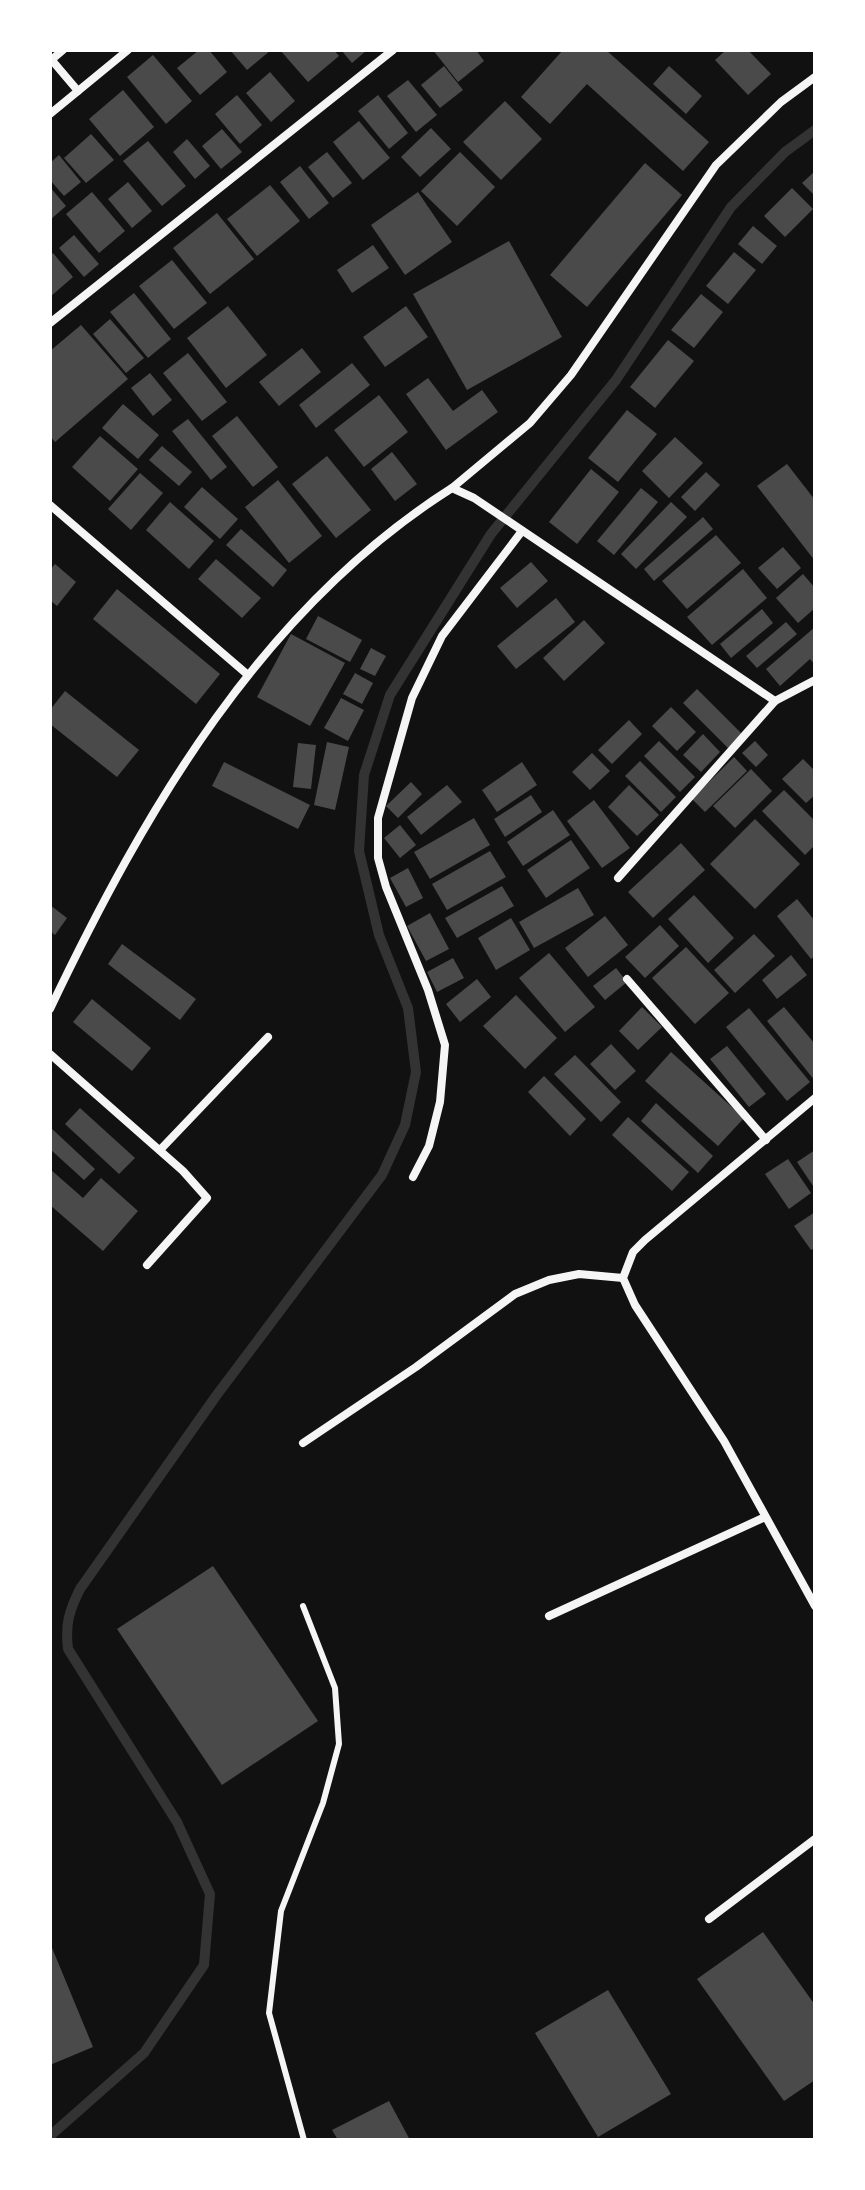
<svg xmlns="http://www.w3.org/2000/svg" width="865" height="2190" viewBox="0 0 865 2190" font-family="'Fira Sans Condensed',sans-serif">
  <rect width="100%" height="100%" fill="#111"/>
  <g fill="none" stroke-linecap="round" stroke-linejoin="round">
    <path stroke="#333" stroke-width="10" d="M50,2136L144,2053L204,1965L210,1894L177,1822L68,1649C65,1624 69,1611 80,1589L216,1396L382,1175L405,1125L416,1072L408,1008L379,935L359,851L364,775L390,695L491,534L616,380L731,207L785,152L815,130"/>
  </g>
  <g fill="#4a4a4a">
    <polygon points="199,50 209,50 227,72 200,95 177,68"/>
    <polygon points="230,50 271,50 247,70"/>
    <polygon points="280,50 334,50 339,56 308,82"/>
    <polygon points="341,50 367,50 352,63"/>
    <polygon points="433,50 476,50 484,61 458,82"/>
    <polygon points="563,50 606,50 709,142 683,171 587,84 550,124 521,97"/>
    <polygon points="726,50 748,50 771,74 748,95 715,60"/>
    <polygon points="153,55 192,101 166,124 127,77"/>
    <polygon points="444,66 463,90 440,108 421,85"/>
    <polygon points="669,66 702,96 686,114 653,84"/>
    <polygon points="270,72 295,101 271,122 246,93"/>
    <polygon points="408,80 437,115 416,132 387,96"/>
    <polygon points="123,90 154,127 120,156 89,119"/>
    <polygon points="237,95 262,125 240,144 215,114"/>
    <polygon points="378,95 408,133 389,149 358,111"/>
    <polygon points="505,101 542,139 501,180 463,142"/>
    <polygon points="359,121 390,158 363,180 333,142"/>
    <polygon points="431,128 451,149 420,177 401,157"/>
    <polygon points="222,129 242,152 221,169 202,146"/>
    <polygon points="91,134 114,160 86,183 64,158"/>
    <polygon points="187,139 210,166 195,179 173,152"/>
    <polygon points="148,141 186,186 162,206 123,161"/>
    <polygon points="327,152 352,183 333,198 308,167"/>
    <polygon points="460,152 495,187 457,226 421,191"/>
    <polygon points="59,155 81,182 64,196 50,180 50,163"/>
    <polygon points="645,163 682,195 587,307 550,275"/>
    <polygon points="300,166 329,203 309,219 280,182"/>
    <polygon points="815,171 815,196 802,183"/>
    <polygon points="128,182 152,211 132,228 108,199"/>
    <polygon points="270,185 300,221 257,256 227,219"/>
    <polygon points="50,187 66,206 50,220"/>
    <polygon points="792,188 813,209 785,237 764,216"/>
    <polygon points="92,192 125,231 99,253 66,214"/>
    <polygon points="418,192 452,242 405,275 371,225"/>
    <polygon points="217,213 254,259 210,294 173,248"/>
    <polygon points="753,226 777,246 762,264 738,244"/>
    <polygon points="74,235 99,264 84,277 59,248"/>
    <polygon points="509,241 562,337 467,390 413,294"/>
    <polygon points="373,245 389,268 352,293 337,270"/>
    <polygon points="734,252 756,270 728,304 706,286"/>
    <polygon points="53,253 73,277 50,297 50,256"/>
    <polygon points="172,260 207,303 174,329 139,286"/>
    <polygon points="134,293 171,339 148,358 110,312"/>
    <polygon points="701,294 723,312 694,348 671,330"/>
    <polygon points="228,306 267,355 226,388 187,338"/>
    <polygon points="406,306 428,337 385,367 363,337"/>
    <polygon points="110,319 144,358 126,373 93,334"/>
    <polygon points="81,325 128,379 55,442 50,436 50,351"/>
    <polygon points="668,340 694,361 655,408 630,387"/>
    <polygon points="302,348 321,372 279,406 259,382"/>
    <polygon points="188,353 227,402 202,421 163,373"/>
    <polygon points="352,363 370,385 316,428 299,405"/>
    <polygon points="150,373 172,400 153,416 131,388"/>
    <polygon points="428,378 453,411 482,390 498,412 446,450 406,394"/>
    <polygon points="379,395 408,432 364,467 334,430"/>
    <polygon points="123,404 159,435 138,459 102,428"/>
    <polygon points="627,410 657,434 618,482 588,458"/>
    <polygon points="237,416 278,467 253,487 212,436"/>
    <polygon points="188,419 227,467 211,480 172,431"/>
    <polygon points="100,436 138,469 110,501 72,467"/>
    <polygon points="675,437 703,463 669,498 642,471"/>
    <polygon points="162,446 192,472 179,486 149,460"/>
    <polygon points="392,452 417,484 395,501 371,469"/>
    <polygon points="327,456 371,510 336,538 292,484"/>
    <polygon points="787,464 815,500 815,561 757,486"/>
    <polygon points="591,469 619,492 577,544 549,522"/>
    <polygon points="706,472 720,485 695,511 681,497"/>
    <polygon points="140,473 163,493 131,530 108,509"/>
    <polygon points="278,480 322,536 289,563 245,507"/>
    <polygon points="202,487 238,519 220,539 184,507"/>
    <polygon points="641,488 658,502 614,555 597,541"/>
    <polygon points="170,502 214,541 189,569 146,530"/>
    <polygon points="671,502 687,517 636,569 621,554"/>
    <polygon points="703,517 713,529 654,581 644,569"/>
    <polygon points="241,529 287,570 273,587 226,545"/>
    <polygon points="716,535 741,563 687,609 662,581"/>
    <polygon points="783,547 801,568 777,589 758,568"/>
    <polygon points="216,559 261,598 242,618 198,579"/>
    <polygon points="531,562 548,581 517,608 500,588"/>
    <polygon points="55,564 76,582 57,606 50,600 50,570"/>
    <polygon points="743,569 767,598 712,645 687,617"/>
    <polygon points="803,574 815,588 815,608 798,623 776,598"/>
    <polygon points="117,589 220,674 196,704 93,619"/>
    <polygon points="556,598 575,622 516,669 497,646"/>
    <polygon points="762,609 773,623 731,658 720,644"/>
    <polygon points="318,616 362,640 350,662 306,639"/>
    <polygon points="584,620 605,643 564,681 543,658"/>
    <polygon points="786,622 797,634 757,668 746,656"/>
    <polygon points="815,627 815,665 810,659 780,686 766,669"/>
    <polygon points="291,634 345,663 310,726 257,697"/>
    <polygon points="371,648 386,656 375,676 360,669"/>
    <polygon points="355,673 373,683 362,704 343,694"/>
    <polygon points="697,689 742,734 728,748 683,703"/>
    <polygon points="65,691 139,750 117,777 50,724 50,710"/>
    <polygon points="341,698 364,710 348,741 324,728"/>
    <polygon points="671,707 696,732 677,751 652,726"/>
    <polygon points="629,720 642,734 612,764 598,750"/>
    <polygon points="703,734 720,752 701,772 683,755"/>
    <polygon points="659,741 695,777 680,792 644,756"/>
    <polygon points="755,741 768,755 756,767 742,753"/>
    <polygon points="327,742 349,747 335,810 314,805"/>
    <polygon points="298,743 316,745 311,789 293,787"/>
    <polygon points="592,753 610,771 590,790 572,772"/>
    <polygon points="734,757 747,771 705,812 692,799"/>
    <polygon points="803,759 815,771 815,795 806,803 782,779"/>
    <polygon points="640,761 676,797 661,812 625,776"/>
    <polygon points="224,762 310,805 298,829 212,786"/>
    <polygon points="522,762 537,785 497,812 482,790"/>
    <polygon points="751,769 772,791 735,828 713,806"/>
    <polygon points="411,782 422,794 398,818 386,806"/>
    <polygon points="447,785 462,802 421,835 407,817"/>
    <polygon points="629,785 659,815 637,836 608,807"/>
    <polygon points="784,790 815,821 815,845 805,855 762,811"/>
    <polygon points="531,795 542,812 505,837 494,819"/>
    <polygon points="594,800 630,848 602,868 567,821"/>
    <polygon points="553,810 570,835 523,866 507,842"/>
    <polygon points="474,818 490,845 430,879 414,852"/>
    <polygon points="755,819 800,864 755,909 710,864"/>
    <polygon points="400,825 416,845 400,858 384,838"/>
    <polygon points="571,840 590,868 546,898 527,870"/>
    <polygon points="681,843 705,870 653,918 628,892"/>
    <polygon points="490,851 506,877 447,910 432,884"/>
    <polygon points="408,868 423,898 406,907 390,878"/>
    <polygon points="502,886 514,906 457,938 445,918"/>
    <polygon points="578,888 594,915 534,948 519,922"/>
    <polygon points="694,895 734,938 708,963 668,919"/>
    <polygon points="797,899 815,921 815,956 811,959 777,916"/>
    <polygon points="50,905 67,918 55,935 50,931"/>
    <polygon points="430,913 449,949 426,961 407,926"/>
    <polygon points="605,916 628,945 588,977 565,948"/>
    <polygon points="511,918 530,950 496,970 478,938"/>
    <polygon points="660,925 679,946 645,978 625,957"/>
    <polygon points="754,934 775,956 735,993 714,970"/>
    <polygon points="122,944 196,999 180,1020 108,964"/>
    <polygon points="686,947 729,993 695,1024 652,978"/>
    <polygon points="549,953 595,1007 565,1032 519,978"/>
    <polygon points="791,955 807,975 777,999 762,980"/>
    <polygon points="453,958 464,978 437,992 427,972"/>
    <polygon points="616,968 627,982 605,1000 593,986"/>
    <polygon points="477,979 491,997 460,1022 446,1004"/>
    <polygon points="516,995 557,1038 525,1069 483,1026"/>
    <polygon points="92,999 151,1048 132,1071 73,1022"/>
    <polygon points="642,1007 662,1027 638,1050 619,1031"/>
    <polygon points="784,1007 815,1044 815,1081 767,1021"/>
    <polygon points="749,1008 810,1082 787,1101 726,1027"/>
    <polygon points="611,1044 636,1071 615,1090 590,1064"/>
    <polygon points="727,1046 766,1094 749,1107 710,1059"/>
    <polygon points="671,1052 744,1118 718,1146 645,1081"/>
    <polygon points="575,1055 621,1102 601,1122 554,1074"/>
    <polygon points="544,1076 586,1119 570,1136 528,1092"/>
    <polygon points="656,1103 713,1156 698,1173 641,1121"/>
    <polygon points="80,1108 135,1158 119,1174 65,1124"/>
    <polygon points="628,1117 689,1172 672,1191 612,1135"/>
    <polygon points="50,1127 95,1169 84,1180 50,1149"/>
    <polygon points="815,1150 815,1189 797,1162"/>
    <polygon points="788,1159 811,1193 789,1209 765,1174"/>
    <polygon points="50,1169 83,1198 101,1178 138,1211 103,1251 50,1205"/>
    <polygon points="815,1212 815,1248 811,1250 794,1226"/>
    <polygon points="213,1566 318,1721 222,1785 117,1629"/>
    <polygon points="763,1932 815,2005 815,2080 784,2101 697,1979"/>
    <polygon points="50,1943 93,2047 50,2065"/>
    <polygon points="608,1990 671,2094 598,2137 535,2033"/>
    <polygon points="389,2101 410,2140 338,2140 332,2130"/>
  </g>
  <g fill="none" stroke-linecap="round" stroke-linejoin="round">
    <polyline stroke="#f5f5f5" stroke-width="6" points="303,1606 335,1688 339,1744 323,1803 281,1911 269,2013 304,2140"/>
    <g stroke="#f5f5f5" stroke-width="8">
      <polyline points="50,58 78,91"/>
      <polyline points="50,61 63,50"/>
      <polyline points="50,114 128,50"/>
      <polyline points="50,323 393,50"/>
      <polyline points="452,488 530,423 571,375 716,165 781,102 815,77"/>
      <polyline points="50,505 248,675"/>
      <polyline points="618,878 775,701"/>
      <polyline points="627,979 766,1140"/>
      <path d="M50,1009C145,810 261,609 452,488L474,498L775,701L815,680"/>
      <polyline points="50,1054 183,1171 207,1198 147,1265"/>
      <polyline points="815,1098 645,1240 633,1252 623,1278 635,1305 724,1441 815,1606"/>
      <polyline points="160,1150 268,1037"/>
      <polyline points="413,1177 429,1146 440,1102 445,1045 428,990 386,887 378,858 378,818 412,698 442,636 522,531"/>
      <polyline points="303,1443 416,1367 515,1294 549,1280 579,1274 623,1278"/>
      <polyline points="549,1616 763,1518"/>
      <polyline points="709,1919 815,1839"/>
    </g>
  </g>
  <rect width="865" height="2190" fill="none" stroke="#ffffff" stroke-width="104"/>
</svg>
